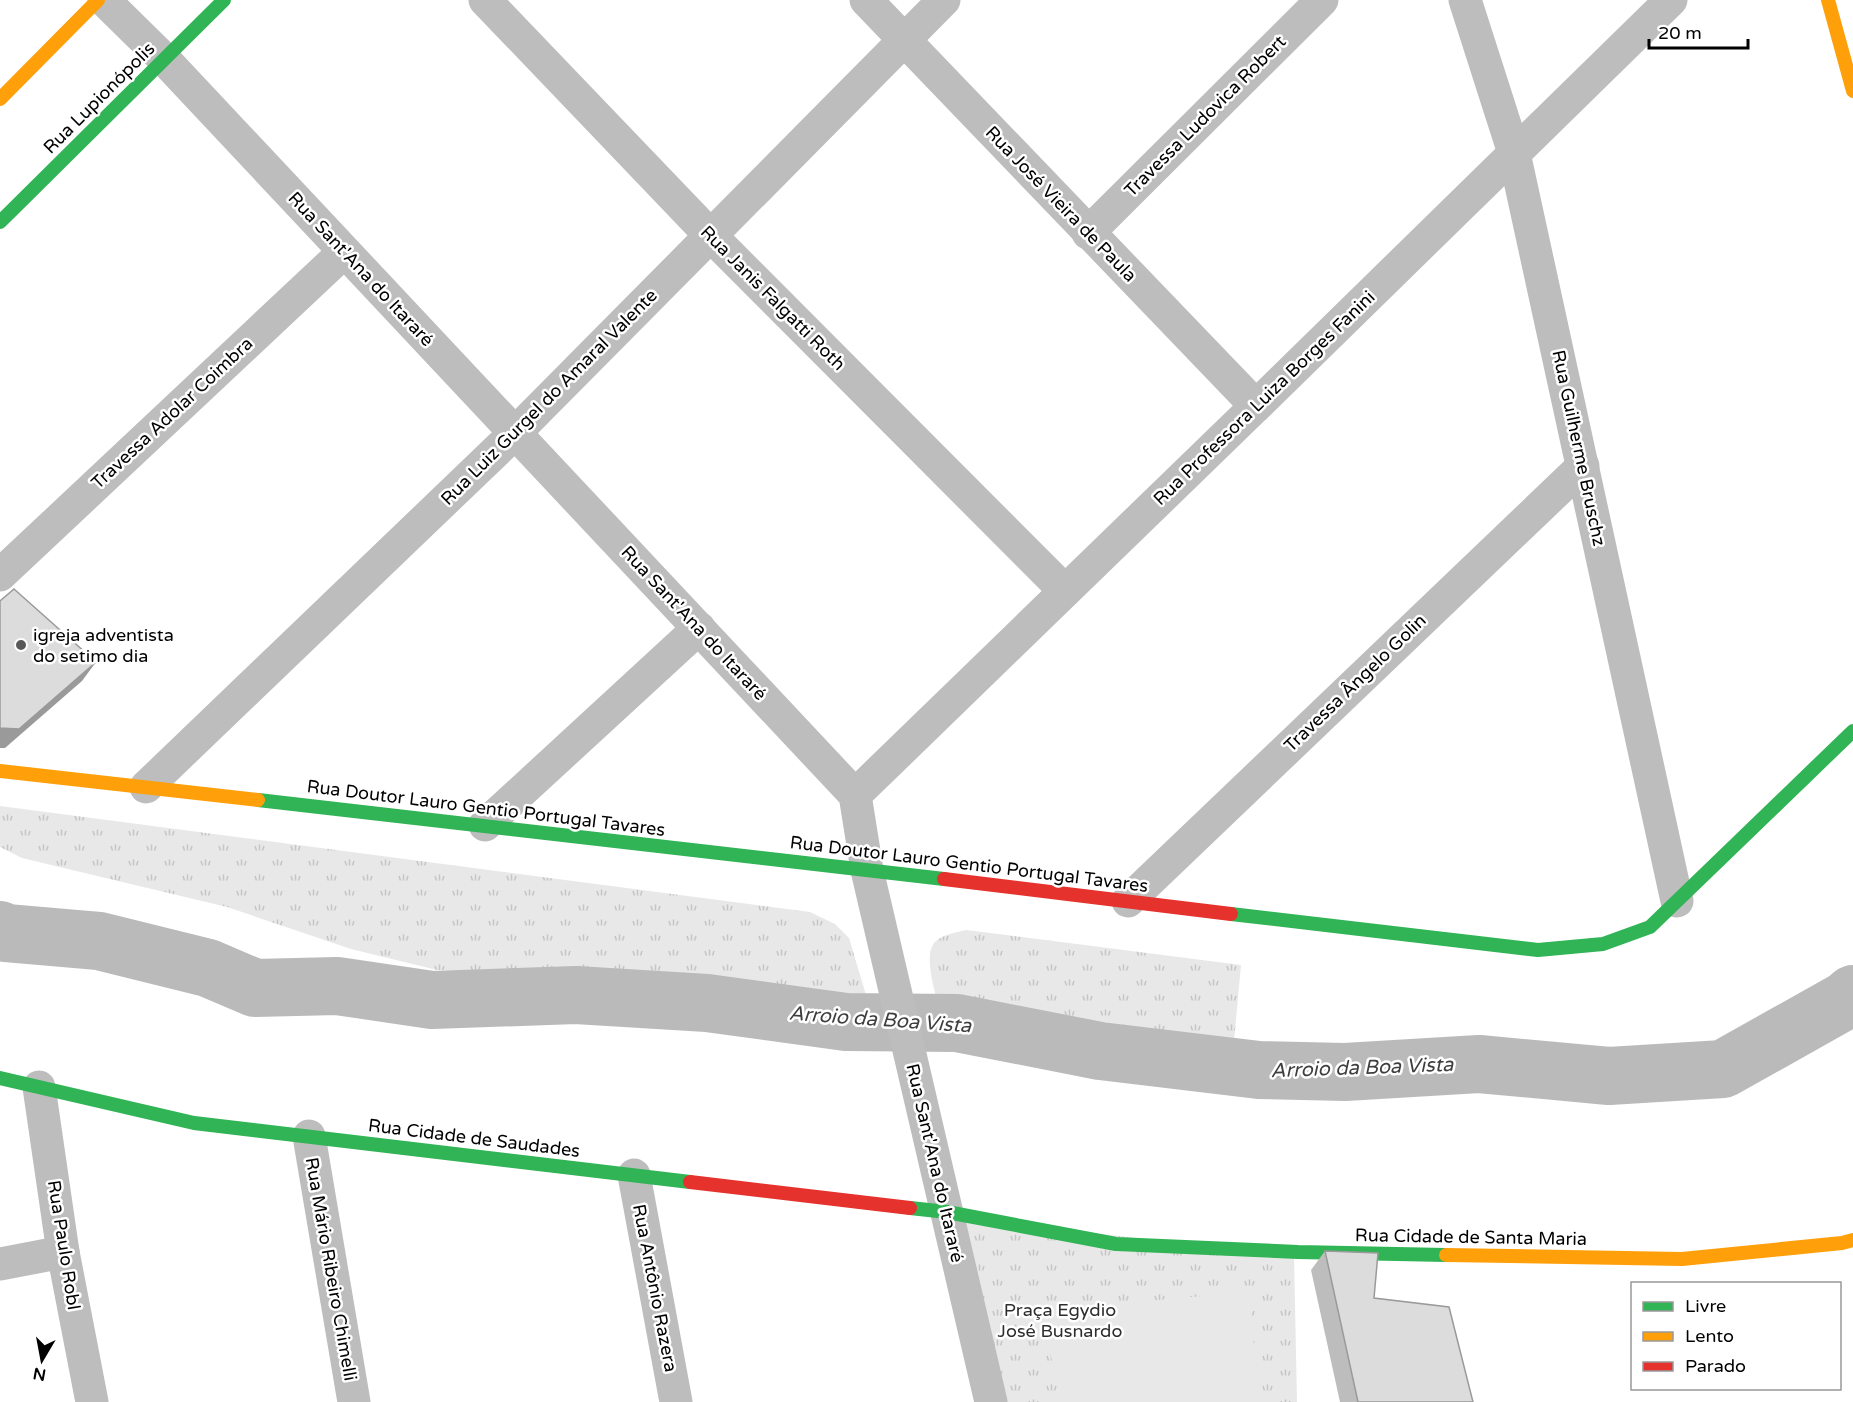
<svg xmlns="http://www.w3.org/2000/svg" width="1853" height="1402" viewBox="0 0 1853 1402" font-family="'Varela Round',sans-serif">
  <defs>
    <pattern id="grass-tufts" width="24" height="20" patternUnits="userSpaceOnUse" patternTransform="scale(1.5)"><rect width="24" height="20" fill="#e8e8e8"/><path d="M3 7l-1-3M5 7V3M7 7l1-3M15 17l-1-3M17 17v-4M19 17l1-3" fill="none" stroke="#c5c5c5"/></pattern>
  </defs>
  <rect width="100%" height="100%" fill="#fff"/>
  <g fill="url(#grass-tufts)">
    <polygon points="0,806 810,912 835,924 849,938 866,995 866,1008 829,995 727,979 437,970 351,949 227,907 22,858 0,847"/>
    <path d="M966,930L1241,965L1234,1041L1192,1045L1148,1043L1065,1025L999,1016L941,1015C937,998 922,956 935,942C943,934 955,933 966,930Z"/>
    <polygon points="952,1217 1294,1256 1297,1402 995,1402"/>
  </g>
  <polygon fill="#e8e8e8" points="1250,1292 1258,1402 1060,1402 1042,1310"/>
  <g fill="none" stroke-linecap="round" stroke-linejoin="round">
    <polyline stroke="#bababa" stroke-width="58" points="0,930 6,933 99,941 208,968 255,988 337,986 432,1000 576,995 707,1003 846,1022 957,1023 1100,1051 1259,1070 1345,1072 1479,1064 1609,1076 1723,1069 1846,1000 1853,994"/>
    <g stroke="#bdbdbd" stroke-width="33">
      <polyline points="104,0 164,59 855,795 867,870 991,1402"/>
      <polyline points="485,0 711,236 1065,591"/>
      <polyline points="866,0 1256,406"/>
      <polyline points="1465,0 1514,153 1677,901"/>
      <polyline points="1088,233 1322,0"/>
      <polyline points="0,575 344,252"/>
      <polyline points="146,787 515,433 944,0"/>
      <polyline points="855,795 1256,406 1671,0"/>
      <polyline points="485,825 699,628"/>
      <polyline points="1128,901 1583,466"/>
      <polyline points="39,1087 63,1252 92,1402"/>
      <polyline points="309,1136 354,1402"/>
      <polyline points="634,1175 676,1402"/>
      <polyline points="0,1264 63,1252"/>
    </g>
    <g stroke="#30b455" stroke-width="14">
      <polyline points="0,222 224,0"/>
      <polyline points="258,800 944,879"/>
      <polyline points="1231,914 1538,950 1603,944 1650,927 1853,731"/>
      <polyline points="0,1078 194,1123 690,1182"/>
      <polyline points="910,1208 947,1212 1116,1244 1298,1252 1446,1255"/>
    </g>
    <g stroke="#ff9f0a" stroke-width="14">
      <polyline points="1828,0 1853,91"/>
      <polyline points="0,99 98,0"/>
      <polyline points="0,771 258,800"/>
      <polyline points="1446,1255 1682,1259 1842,1243 1853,1240"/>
    </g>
    <g stroke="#e5322d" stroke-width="14">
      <polyline points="944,879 1231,914"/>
      <polyline points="690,1182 910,1208"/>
    </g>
  </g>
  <polygon fill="#bdbdbd" points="1325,1251 1374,1298 1473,1402 1340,1402 1311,1270"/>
  <polygon fill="#9a9a9a" points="96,662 82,681 5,748 0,748 0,728"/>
  <g fill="#dcdcdc" stroke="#9a9a9a" stroke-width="1.5">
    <polygon points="14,589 96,662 19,729 0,728 0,601"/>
    <polygon points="1325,1251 1378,1253 1374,1298 1449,1307 1473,1402 1358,1402"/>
  </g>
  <circle fill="#595959" stroke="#fff" stroke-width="2" cx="21" cy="645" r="6"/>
  <g text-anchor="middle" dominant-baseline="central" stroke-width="5" stroke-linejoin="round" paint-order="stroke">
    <g font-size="18" fill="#000" stroke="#fff">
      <text transform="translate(99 98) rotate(-45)">Rua Lupionópolis</text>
      <text transform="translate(1205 116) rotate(-45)">Travessa Ludovica Robert</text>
      <text transform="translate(1061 204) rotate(46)">Rua José Vieira de Paula</text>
      <text transform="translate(361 269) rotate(47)">Rua Sant'Ana do Itararé</text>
      <text transform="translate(773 298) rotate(45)">Rua Janis Falgatti Roth</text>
      <text transform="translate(549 397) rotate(-45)">Rua Luiz Gurgel do Amaral Valente</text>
      <text transform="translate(1264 398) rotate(-44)">Rua Professora Luiza Borges Fanini</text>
      <text transform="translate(172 413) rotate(-43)">Travessa Adolar Coimbra</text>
      <text transform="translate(1579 448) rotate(78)">Rua Guilherme Bruschz</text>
      <text transform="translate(694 623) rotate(47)">Rua Sant'Ana do Itararé</text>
      <text transform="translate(1355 683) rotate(-44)">Travessa Ângelo Golin</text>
      <text transform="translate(486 808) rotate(7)">Rua Doutor Lauro Gentio Portugal Tavares</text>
      <text transform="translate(969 864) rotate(7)">Rua Doutor Lauro Gentio Portugal Tavares</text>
      <text transform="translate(474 1138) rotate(7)">Rua Cidade de Saudades</text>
      <text transform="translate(935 1163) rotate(77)">Rua Sant'Ana do Itararé</text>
      <text transform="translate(1471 1237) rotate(1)">Rua Cidade de Santa Maria</text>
      <text transform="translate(64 1245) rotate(81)">Rua Paulo Robl</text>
      <text transform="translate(331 1269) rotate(80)">Rua Mário Ribeiro Chimelli</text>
      <text transform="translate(655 1288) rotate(79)">Rua Antônio Razera</text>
    </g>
    <g font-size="18" fill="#000" stroke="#fff" text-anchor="start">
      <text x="33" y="635">igreja adventista<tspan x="33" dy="21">do setimo dia</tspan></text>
    </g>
    <g font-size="18" fill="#2d2d2d" stroke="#fff">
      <text x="1060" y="1310">Praça Egydio<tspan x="1060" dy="21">José Busnardo</tspan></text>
    </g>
    <g font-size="20" font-style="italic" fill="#3e3e3e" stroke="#fff">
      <text transform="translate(880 1020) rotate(4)">Arroio da Boa Vista</text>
      <text transform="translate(1362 1068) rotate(-2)">Arroio da Boa Vista</text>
    </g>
  </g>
  <rect x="1631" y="1282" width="210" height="108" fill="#ffffff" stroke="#999999" stroke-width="1.5"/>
  <rect x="1643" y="1302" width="30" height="9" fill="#30b455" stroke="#999999" stroke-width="1.5"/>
  <text x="1685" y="1312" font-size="18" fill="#000000">Livre</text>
  <rect x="1643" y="1332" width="30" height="9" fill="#ff9f0a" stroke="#999999" stroke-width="1.5"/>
  <text x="1685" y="1342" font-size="18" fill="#000000">Lento</text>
  <rect x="1643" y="1362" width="30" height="9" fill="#e5322d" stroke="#999999" stroke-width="1.5"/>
  <text x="1685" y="1372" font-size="18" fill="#000000">Parado</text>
  <g transform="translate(42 1360) rotate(190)" stroke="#ffffff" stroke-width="4.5" paint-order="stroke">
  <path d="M0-4.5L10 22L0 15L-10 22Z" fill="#000000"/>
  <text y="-9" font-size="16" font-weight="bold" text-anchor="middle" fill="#000000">N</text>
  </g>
  <path d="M1649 39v9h99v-9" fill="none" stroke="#000000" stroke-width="3"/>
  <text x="1658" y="39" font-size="18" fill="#000000" stroke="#ffffff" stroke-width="4.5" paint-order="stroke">20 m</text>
</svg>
